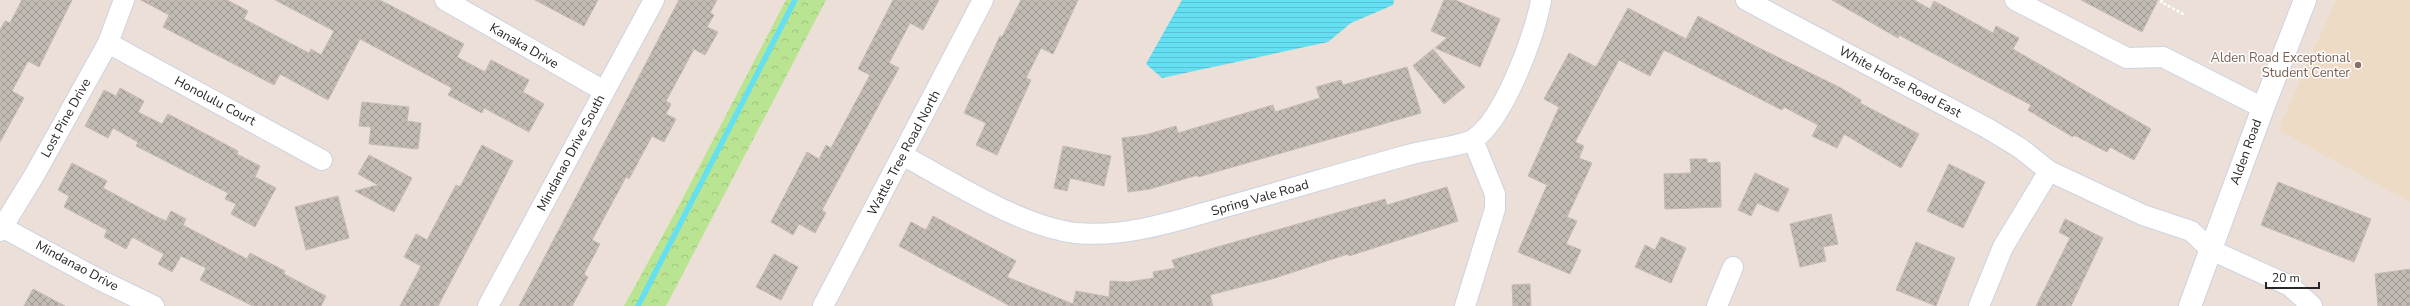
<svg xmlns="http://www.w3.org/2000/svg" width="2410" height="306" viewBox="0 0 2410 306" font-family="'Nunito Sans',sans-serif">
  <defs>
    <pattern id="forest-crowns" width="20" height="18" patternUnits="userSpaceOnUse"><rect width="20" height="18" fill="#b9e491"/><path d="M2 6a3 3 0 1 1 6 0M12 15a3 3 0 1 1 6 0" fill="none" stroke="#9fc47d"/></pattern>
    <pattern id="water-rules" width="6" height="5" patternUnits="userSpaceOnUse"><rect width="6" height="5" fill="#65e0f2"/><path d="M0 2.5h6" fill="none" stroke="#58c0d0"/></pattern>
    <pattern id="building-cross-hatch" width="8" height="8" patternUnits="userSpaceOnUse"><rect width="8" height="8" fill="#c2bbb3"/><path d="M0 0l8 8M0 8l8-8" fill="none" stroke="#9e9892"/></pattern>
  </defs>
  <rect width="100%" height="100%" fill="#ebdfd7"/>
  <polygon fill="#eddbc5" points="2336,0 2410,0 2410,202 2278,130"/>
  <polygon fill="url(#forest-crowns)" points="786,0 826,0 666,306 624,306 674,215"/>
  <polygon fill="url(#water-rules)" points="1182,0 1394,0 1393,5 1351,23 1328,42 1162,78 1146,64"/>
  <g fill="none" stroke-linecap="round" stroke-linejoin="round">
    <polyline stroke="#65e0f2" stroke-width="5.5" points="638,306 795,0"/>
  </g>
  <g fill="url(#building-cross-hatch)" stroke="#c5bbb1">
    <polygon points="22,0 72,0 39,67 28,61 12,91 24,98 0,142 0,30 5,21 10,23"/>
    <polygon points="141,0 227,0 248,11 244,19 309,53 311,49 321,55 334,31 275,0 380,0 464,44 457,57 485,72 491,60 529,80 523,92 544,104 529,132 484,108 482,113 448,95 452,88 360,39 328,100 280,74 274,85 163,27 169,15"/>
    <polygon points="535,0 598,0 584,26"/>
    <polygon points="679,0 717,0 710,13 714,15 707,27 718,32 705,55 694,49 666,101 671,104 666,114 676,119 664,142 652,136 629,179 626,177 592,240 600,244 584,274 588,277 572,306 519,306"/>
    <polygon points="893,0 939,0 923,30 910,23 889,63 899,68 822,210 826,213 815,233 799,224 793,235 771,222 807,152 819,159 826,145 831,148 870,75 858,69"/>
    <polygon points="1021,0 1078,0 1053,54 1041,48 1026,78 1031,80 997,155 976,145 986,123 964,113 1000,36 1002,37"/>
    <polygon points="1444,0 1455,0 1500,19 1480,67 1435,48 1447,38 1431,31"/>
    <polygon points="1832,0 1914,0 1930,9 1934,1 1993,33 1996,26 2019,38 2013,49 2151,129 2134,160 2110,147 2107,152 2074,135 2073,137 2041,118 2028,110 2031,105 1899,35 1898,38"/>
    <polygon points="2081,0 2158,0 2142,32"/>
    <polygon points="1628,8 1686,39 1698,16 1757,47 1839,87 1861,100 1860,103 1919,134 1901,168 1844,134 1837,148 1812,136 1818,125 1784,107 1782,110 1664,50 1650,76 1619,60 1575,142 1584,146 1579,158 1592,163 1567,217 1577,221 1566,244 1581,250 1570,274 1518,252 1547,185 1528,176 1559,107 1544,99 1569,53 1596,67"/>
    <polygon points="1433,49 1465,87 1444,104 1413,66"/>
    <polygon points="1407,67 1421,113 1198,177 1198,175 1150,189 1128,192 1122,138 1145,135 1176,126 1178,133 1273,105 1275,112 1320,98 1316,87 1341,80 1343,85"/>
    <polygon points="120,88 144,101 138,112 162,124 168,114 238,151 237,154 260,166 255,177 276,188 255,227 231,214 236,204 225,199 228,193 136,146 138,142 113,128 108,138 85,126 104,90 116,96"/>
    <polygon points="362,102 409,107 407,121 421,123 418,149 369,144 371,127 359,126"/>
    <polygon points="482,145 513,161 491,204 438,306 400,306 421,266 404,257 416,234 427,240 456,185 460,187"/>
    <polygon points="1063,146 1111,156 1104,186 1070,178 1067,191 1054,188"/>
    <polygon points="369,155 412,178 394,212 355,191 378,185 358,174"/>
    <polygon points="1690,159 1707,159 1707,163 1720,162 1721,207 1665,209 1664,174 1691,173"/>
    <polygon points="72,163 107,181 103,188 155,216 166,221 171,211 186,219 183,225 247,259 250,253 285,271 284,274 326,296 321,306 253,306 200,280 206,268 181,256 172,272 158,264 164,254 132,237 126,249 104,237 107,230 64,207 69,196 58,190"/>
    <polygon points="1949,164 1985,182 1963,228 1927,211"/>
    <polygon points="1755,173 1789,189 1778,212 1757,203 1751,216 1738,210"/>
    <polygon points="2278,182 2371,219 2354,262 2261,225"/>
    <polygon points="1447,187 1458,221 1349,256 1348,254 1272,279 1210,295 1213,306 1010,306 899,246 911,222 926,230 933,216 1016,261 1007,277 1073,304 1076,291 1109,297 1110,281 1128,282 1154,278 1153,272 1175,268 1172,260 1385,199 1387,205"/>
    <polygon points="338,196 349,238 306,250 295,207"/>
    <polygon points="1831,214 1838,244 1823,247 1826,261 1800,267 1790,224"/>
    <polygon points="2065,219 2103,238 2071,306 2036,306 2070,238 2059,232"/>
    <polygon points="1661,237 1686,248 1671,283 1635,267 1645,245 1655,250"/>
    <polygon points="1916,242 1955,258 1936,306 1896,290"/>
    <polygon points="774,254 798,267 781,300 756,287"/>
    <polygon points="2410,269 2410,306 2378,306 2375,274"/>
    <polygon points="1530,284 1531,306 1513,306 1512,285"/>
    <polygon points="33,289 65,306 24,306"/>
  </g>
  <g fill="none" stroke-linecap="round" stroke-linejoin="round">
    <g stroke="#cdd3e1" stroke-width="22">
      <g id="street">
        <polyline points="445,0 604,91"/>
        <polyline points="1746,0 1987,128 2020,148 2049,171 2143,215 2191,231 2211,250 2290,286 2312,306"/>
        <polyline points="2015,0 2127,58 2163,57 2263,108"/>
        <polyline points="108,43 322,160"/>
        <path d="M902,155C953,182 1019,226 1076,233C1126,238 1176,221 1225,207C1287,190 1349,171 1412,154C1427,150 1463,146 1474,139C1504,119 1535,35 1541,0"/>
        <polyline points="0,226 96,278 154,306"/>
        <polyline points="0,231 35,174 108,43 124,0"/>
        <polyline points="488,306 654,0"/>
        <polyline points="823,306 983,0"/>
        <polyline points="1465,306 1495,209 1495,194 1473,140"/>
        <polyline points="1717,306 1733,267"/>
        <polyline points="1979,306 2003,247 2049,171"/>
      </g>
    </g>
    <g stroke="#cdd3e1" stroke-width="24">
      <polyline id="secondary" points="2190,306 2263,108 2305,0"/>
    </g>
    <polyline stroke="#fff" stroke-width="2.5" stroke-dasharray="3 2" stroke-linecap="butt" points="2162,0 2161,2 2185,15"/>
    <use href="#street" stroke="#fff" stroke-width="20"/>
    <use href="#secondary" stroke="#fff" stroke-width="22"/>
  </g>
  <circle fill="#8d6e63" stroke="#fff" stroke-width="1.5" cx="2358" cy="65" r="4"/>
  <g text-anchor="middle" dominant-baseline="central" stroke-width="3" stroke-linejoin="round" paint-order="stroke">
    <g font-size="13" fill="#272727" stroke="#fff">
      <text transform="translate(524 46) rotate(30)">Kanaka Drive</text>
      <text transform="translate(1900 82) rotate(28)">White Horse Road East</text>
      <text transform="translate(215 101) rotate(28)">Honolulu Court</text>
      <text transform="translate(66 118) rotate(-61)">Lost Pine Drive</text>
      <text transform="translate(2246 152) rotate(-70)">Alden Road</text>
      <text transform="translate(571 153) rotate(-62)">Mindanao Drive South</text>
      <text transform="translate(904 153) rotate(-62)">Wattle Tree Road North</text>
      <text transform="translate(1260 198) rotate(-16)">Spring Vale Road</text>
      <text transform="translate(77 266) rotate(28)">Mindanao Drive</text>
    </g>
    <g font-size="13" fill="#785e54" stroke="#fff" text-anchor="end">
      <text x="2350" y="58">Alden Road Exceptional<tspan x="2350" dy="15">Student Center</tspan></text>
    </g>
  </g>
  <path d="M2266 282v6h53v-6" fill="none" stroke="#272727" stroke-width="2"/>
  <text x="2272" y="282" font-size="12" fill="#272727" stroke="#ffffff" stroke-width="3" paint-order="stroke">20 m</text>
</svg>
